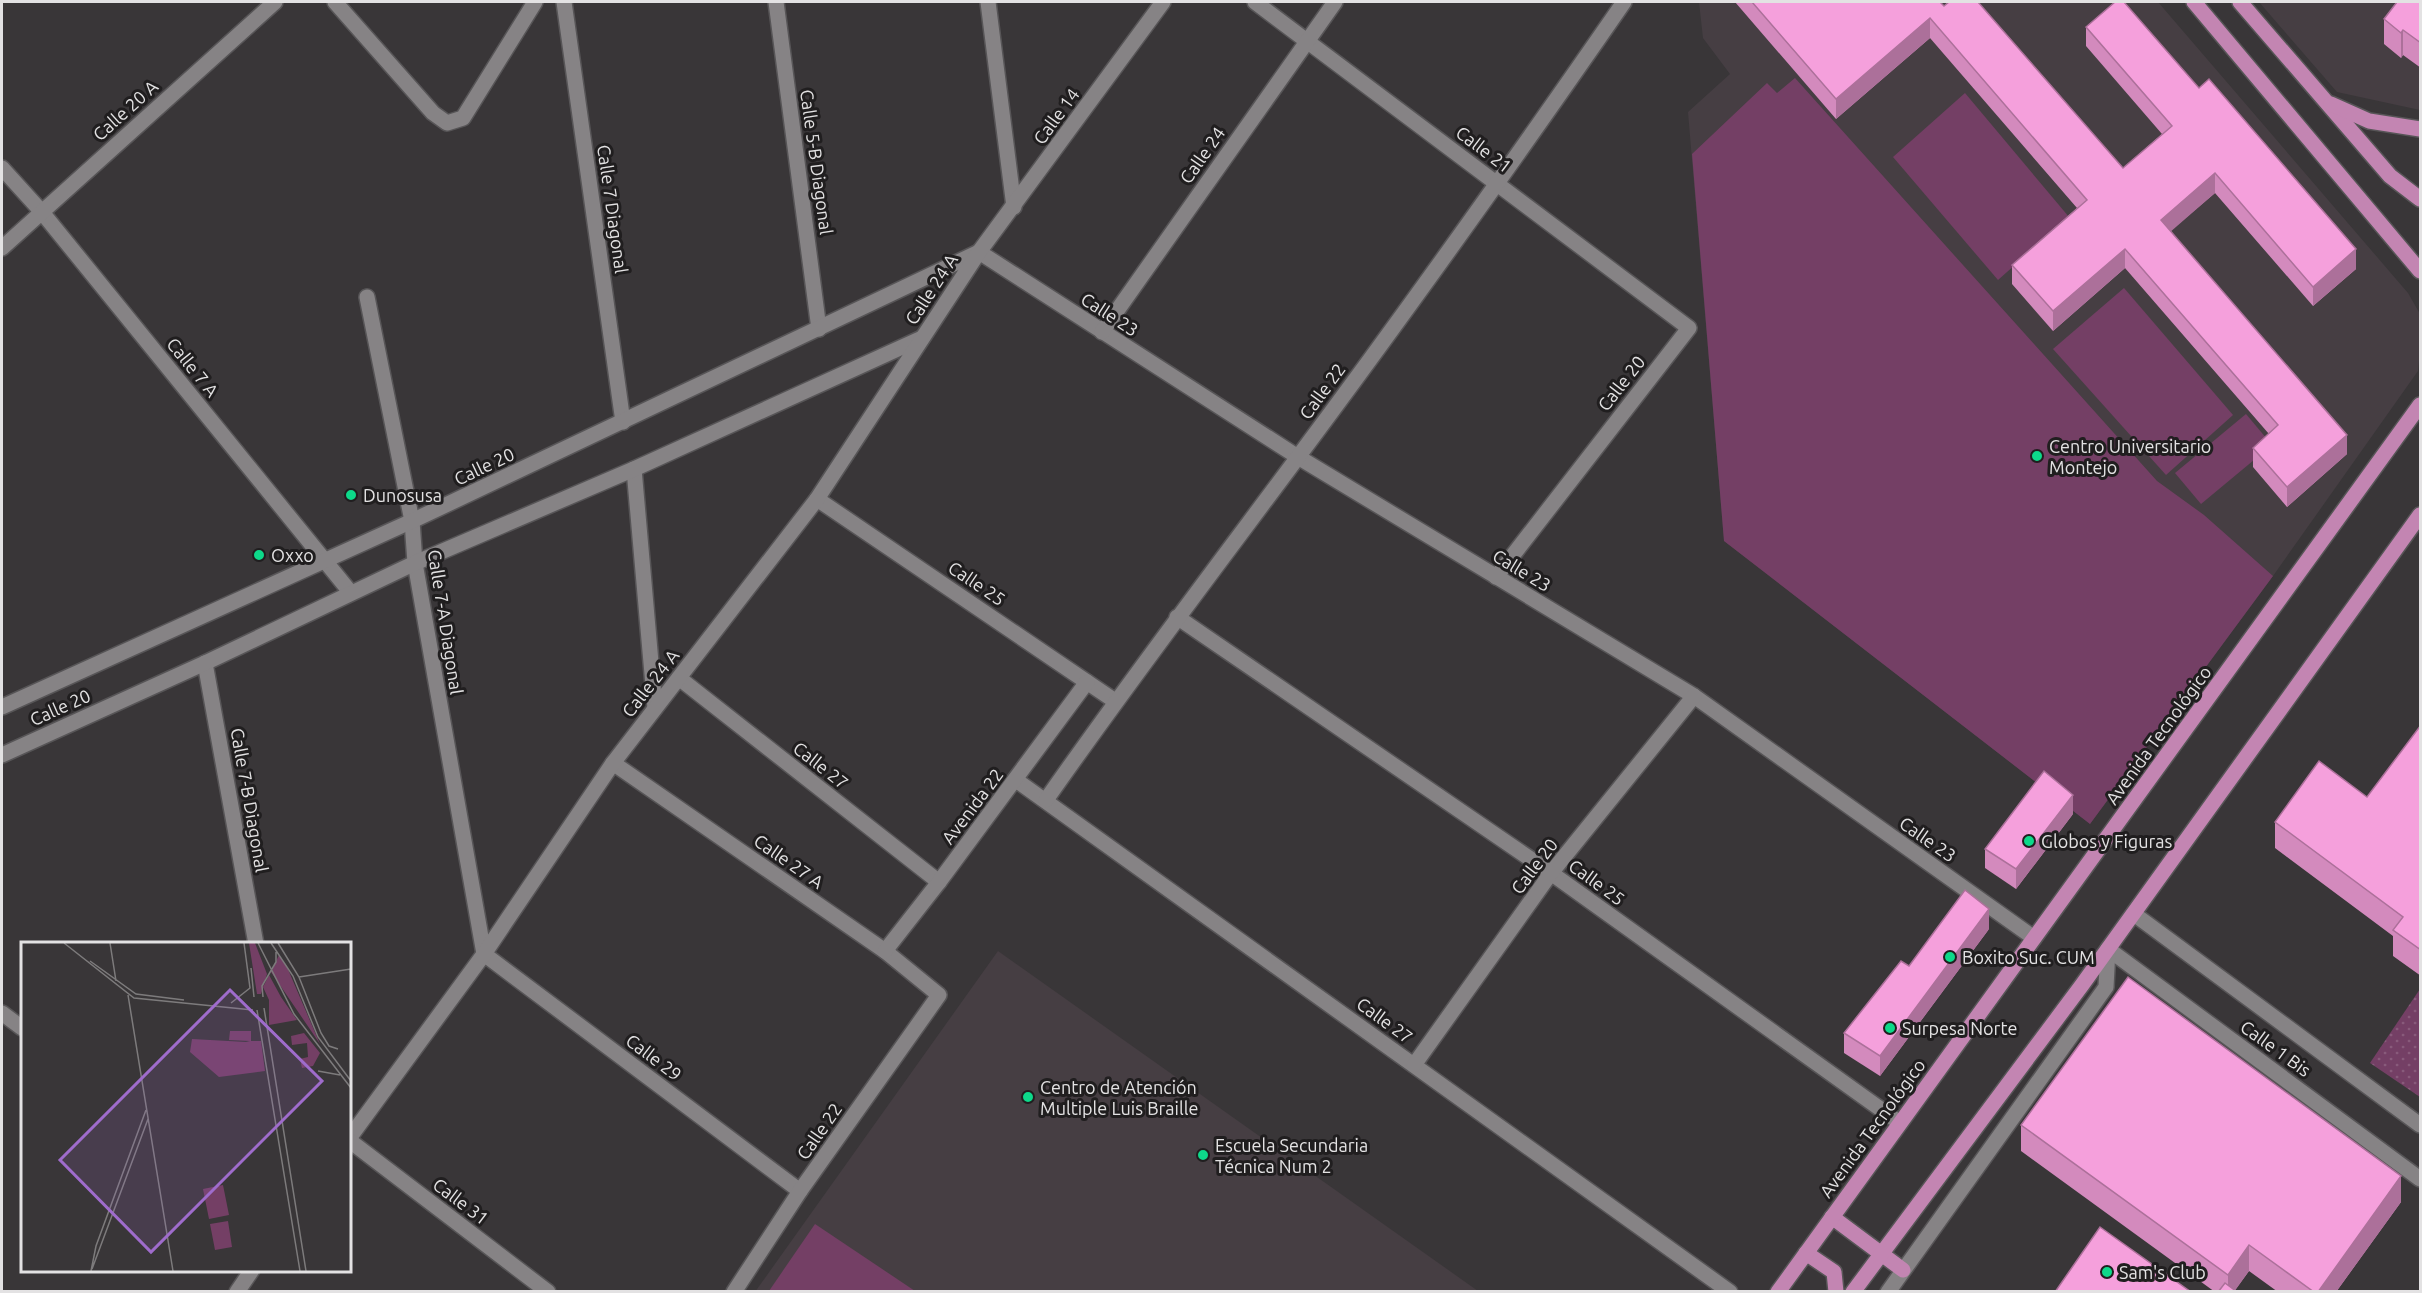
<svg xmlns="http://www.w3.org/2000/svg" width="2422" height="1293" viewBox="0 0 2422 1293" font-family="Ubuntu,sans-serif">
  <defs>
    <pattern id="grass-dots" width="8" height="8" patternUnits="userSpaceOnUse" patternTransform="scale(1.5)"><rect width="8" height="8" fill="#743f65"/><path d="M2 2h.1M6 6h.1" fill="none" stroke="#885a7b" stroke-width="1.8" stroke-linecap="round"/></pattern>
  </defs>
  <rect width="100%" height="100%" fill="#393638"/>
  <g fill="#463e43">
    <polygon points="1699,2 2158,2 2408,293 2420,314 2420,351 2418,371 2273,576 2090,824 1724,541 1688,112 1730,74 1703,38"/>
    <polygon points="2259,2 2420,2 2420,110 2337,92"/>
    <polygon points="998,951 1478,1291 755,1292"/>
  </g>
  <polygon fill="url(#grass-dots)" points="2420,989 2420,1097 2370,1063"/>
  <g fill="#743f65">
    <polygon points="1795,78 2157,481 2204,515 2273,576 2090,824 1724,541 1692,154 1767,83 1777,93"/>
    <polygon points="1965,93 2069,217 1998,280 1893,157"/>
    <polygon points="2124,288 2233,415 2166,475 2053,349"/>
    <polygon points="2246,414 2272,445 2201,504 2175,473"/>
    <polygon points="815,1224 915,1291 769,1291"/>
  </g>
  <g fill="none" stroke-linecap="round" stroke-linejoin="round">
    <g stroke="#575557" stroke-width="18">
      <g id="minor">
        <polyline points="335,2 433,113 447,123 463,118 535,2"/>
        <polyline points="564,2 623,422"/>
        <polyline points="776,2 819,329"/>
        <polyline points="988,2 1014,207"/>
        <polyline points="1255,2 1689,328 1496,577"/>
        <polyline points="2,168 41,211 351,593"/>
        <polyline points="2,248 275,2"/>
        <polyline points="979,252 1298,457 1694,696 2034,938"/>
        <polyline points="367,297 412,521 415,563 484,954 800,1191"/>
        <polyline points="1102,332 1335,2"/>
        <polyline points="634,469 655,708"/>
        <polyline points="817,499 1115,701"/>
        <polyline points="1177,617 1551,873 1900,1123"/>
        <polyline points="205,663 256,944"/>
        <polyline points="679,678 939,882"/>
        <polyline points="2,707 412,521 979,252"/>
        <polyline points="2,755 205,663 415,563 634,469 922,338"/>
        <polyline points="613,763 885,951 939,995 800,1191 734,1292"/>
        <polyline points="1016,780 1730,1292"/>
        <path d="M1046,800C1127,684 1213,571 1298,457C1410,307 1518,155 1624,2"/>
        <polyline points="2134,914 2420,1125"/>
        <polyline points="2108,949 2420,1179"/>
        <polyline points="885,951 939,882 1087,682"/>
        <polyline points="2,1013 22,1028"/>
        <polyline points="1414,1065 1551,873 1694,696"/>
        <polyline points="350,1137 484,954 613,763 817,499 979,252 1163,2"/>
        <polyline points="350,1141 548,1292"/>
        <polyline points="237,1292 252,1270"/>
        <polyline points="1888,1292 2106,987 2108,949"/>
      </g>
    </g>
    <g stroke="#575557" stroke-width="18">
      <g id="major">
        <polyline points="2194,2 2420,271"/>
        <polyline points="2240,2 2390,176 2420,199"/>
        <polyline points="2331,104 2369,121 2420,129"/>
        <polyline points="1832,1217 1903,1270"/>
        <polyline points="1806,1253 1834,1272 1836,1292"/>
        <polyline points="1778,1292 2420,405"/>
        <polyline points="1853,1292 2082,985 2420,515"/>
      </g>
    </g>
    <use href="#minor" stroke="#868385" stroke-width="15"/>
    <use href="#major" stroke="#c385b2" stroke-width="15"/>
  </g>
  <g fill="#d38abd">
    <polygon points="1735,2 1940,2 2123,168 2162,134 2086,46 2086,27 2356,269 2313,306 2215,193 2170,231 2347,454 2287,507 2253,467 2253,448 2269,434 2125,268 2053,331 2012,284 2012,265 2077,208 1930,38 1836,119"/>
    <polygon points="2421,2 2421,68 2403,55 2401,58 2384,44 2384,19"/>
    <polygon points="2421,725 2421,976 2393,956 2393,936 2275,848 2275,822 2367,797"/>
    <polygon points="2073,814 2016,889 1985,868 1985,849"/>
    <polygon points="1989,929 1880,1076 1844,1053 1844,1033 1909,966"/>
    <polygon points="2021,1125 2401,1202 2336,1292 2278,1292 2249,1271 2235,1290 2237,1292 2215,1292 2021,1151"/>
  </g>
  <g fill="#ac709a">
    <polygon points="1930,18 1930,38 1836,119 1836,99"/>
    <polygon points="2403,30 2403,55 2401,58 2401,33"/>
    <polygon points="2215,173 2215,193 2161,240 2161,220"/>
    <polygon points="2125,249 2125,268 2053,331 2053,311"/>
    <polygon points="2356,249 2356,269 2313,306 2313,287"/>
    <polygon points="2347,435 2347,454 2287,507 2287,487"/>
    <polygon points="2073,795 2073,814 2016,889 2016,869"/>
    <polygon points="1989,909 1989,929 1880,1076 1880,1056"/>
    <polygon points="2401,1176 2401,1202 2336,1292 2318,1292"/>
    <polygon points="2249,1245 2249,1271 2234,1292 2228,1292 2228,1275"/>
  </g>
  <g fill="#f5a0dc" stroke="#ac709a" stroke-width="1.5">
    <polygon points="1752,2 1940,2 1944,6 1949,2 1978,2 2123,168 2172,126 2086,27 2115,2 2124,2 2199,88 2209,79 2356,249 2313,287 2215,173 2161,220 2347,435 2287,487 2253,448 2278,425 2125,249 2053,311 2012,265 2087,200 1930,18 1836,99"/>
    <polygon points="2397,2 2421,2 2421,43 2403,30 2401,33 2384,19"/>
    <polygon points="2421,725 2421,950 2393,930 2403,917 2275,822 2319,761 2367,797"/>
    <polygon points="2044,771 2073,795 2016,869 1985,849"/>
    <polygon points="1965,890 1989,909 1880,1056 1844,1033 1901,961 1909,966"/>
    <polygon points="2128,977 2401,1176 2318,1292 2314,1292 2249,1245 2228,1275 2021,1125"/>
    <polygon points="2100,1227 2191,1292 2055,1292"/>
    <polygon points="2225,1283 2237,1292 2218,1292"/>
  </g>
  <g fill="#0dd98a" stroke="#201e1f" stroke-width="2">
    <circle cx="2037" cy="456" r="6"/>
    <circle cx="351" cy="495" r="6"/>
    <circle cx="259" cy="555" r="6"/>
    <circle cx="2029" cy="841" r="6"/>
    <circle cx="1950" cy="957" r="6"/>
    <circle cx="1890" cy="1028" r="6"/>
    <circle cx="1028" cy="1097" r="6"/>
    <circle cx="1203" cy="1155" r="6"/>
    <circle cx="2107" cy="1272" r="6"/>
  </g>
  <g text-anchor="middle" dominant-baseline="central" stroke-width="6" stroke-linejoin="round" paint-order="stroke">
    <g font-size="18" fill="#e3e2e3" stroke="#201e1f">
      <text transform="translate(125 110) rotate(-42)">Calle 20 A</text>
      <text transform="translate(1056 116) rotate(-54)">Calle 14</text>
      <text transform="translate(1484 149) rotate(37)">Calle 21</text>
      <text transform="translate(1202 155) rotate(-55)">Calle 24</text>
      <text transform="translate(817 162) rotate(82)">Calle 5-B Diagonal</text>
      <text transform="translate(613 209) rotate(82)">Calle 7 Diagonal</text>
      <text transform="translate(931 289) rotate(-57)">Calle 24 A</text>
      <text transform="translate(1110 314) rotate(33)">Calle 23</text>
      <text transform="translate(193 367) rotate(51)">Calle 7 A</text>
      <text transform="translate(1621 383) rotate(-52)">Calle 20</text>
      <text transform="translate(1322 391) rotate(-54)">Calle 22</text>
      <text transform="translate(484 466) rotate(-25)">Calle 20</text>
      <text transform="translate(1522 570) rotate(31)">Calle 23</text>
      <text transform="translate(977 583) rotate(34)">Calle 25</text>
      <text transform="translate(446 622) rotate(81)">Calle 7-A Diagonal</text>
      <text transform="translate(650 683) rotate(-52)">Calle 24 A</text>
      <text transform="translate(60 707) rotate(-24)">Calle 20</text>
      <text transform="translate(2158 735) rotate(-54)">Avenida Tecnológico</text>
      <text transform="translate(821 765) rotate(38)">Calle 27</text>
      <text transform="translate(250 800) rotate(80)">Calle 7-B Diagonal</text>
      <text transform="translate(972 806) rotate(-53)">Avenida 22</text>
      <text transform="translate(1928 839) rotate(35)">Calle 23</text>
      <text transform="translate(789 861) rotate(35)">Calle 27 A</text>
      <text transform="translate(1534 866) rotate(-53)">Calle 20</text>
      <text transform="translate(1597 882) rotate(36)">Calle 25</text>
      <text transform="translate(1385 1020) rotate(36)">Calle 27</text>
      <text transform="translate(2276 1048) rotate(36)">Calle 1 Bis</text>
      <text transform="translate(654 1057) rotate(37)">Calle 29</text>
      <text transform="translate(1872 1128) rotate(-54)">Avenida Tecnológico</text>
      <text transform="translate(819 1131) rotate(-55)">Calle 22</text>
      <text transform="translate(461 1201) rotate(37)">Calle 31</text>
    </g>
    <g font-size="18" fill="#e3e2e3" stroke="#201e1f" text-anchor="start">
      <text x="2049" y="446">Centro Universitario<tspan x="2049" dy="21">Montejo</tspan></text>
      <text x="363" y="495">Dunosusa</text>
      <text x="271" y="555">Oxxo</text>
      <text x="2041" y="841">Globos y Figuras</text>
      <text x="1962" y="957">Boxito Suc. CUM</text>
      <text x="1902" y="1028">Surpesa Norte</text>
      <text x="1040" y="1087">Centro de Atención<tspan x="1040" dy="21">Multiple Luis Braille</tspan></text>
      <text x="1215" y="1145">Escuela Secundaria<tspan x="1215" dy="21">Técnica Num 2</tspan></text>
      <text x="2119" y="1272">Sam's Club</text>
    </g>
  </g>
  <g transform="translate(21 942)">
    <rect width="330" height="330" fill="#393638"/>
    <path d="M228,1H234L246,32L240,52H236ZM258,13L266,25L299,102L250,30ZM283,91L299,111L292,124L281,126L279,117L287,115L286,101L271,103L270,94Z" fill="#743f65"/>
    <path d="M248,33L260,55L276,78L248,83V58L242,45Z" fill="#743f65"/>
    <path d="M209,89H230V99H240L244,129L198,135L169,110L171,97L225,100L229,99L208,98ZM202,243L208,273L188,277L182,247ZM207,279L211,305L194,308L189,282Z" fill="#743f65"/>
    <path fill="none" stroke="#7d7b7c" stroke-width="1.5" d="M43,1L113,56L232,68M89,1L95,39M237,1L273,72L330,146M250,1L272,34L297,95L330,139M257,1L278,35L300,91L308,104L317,107M69,19L115,52L163,58M230,26L233,55M278,35L330,27M107,53L152,329M242,55L241,44L255,20V10M210,61L229,46L223,1M243,66L285,329M236,68L279,329M297,129L319,133M71,327L127,177M70,329L75,304L125,168"/>
    <path fill="#9f6ccc" fill-opacity="0.15" stroke="#9f6ccc" stroke-width="3" d="M209,48L301,139L130,310L39,218Z"/>
    <rect width="330" height="330" fill="none" stroke="#e3e2e3" stroke-width="3"/>
  </g>
  <rect width="2422" height="1293" fill="none" stroke="#e3e2e3" stroke-width="6"/>
</svg>
